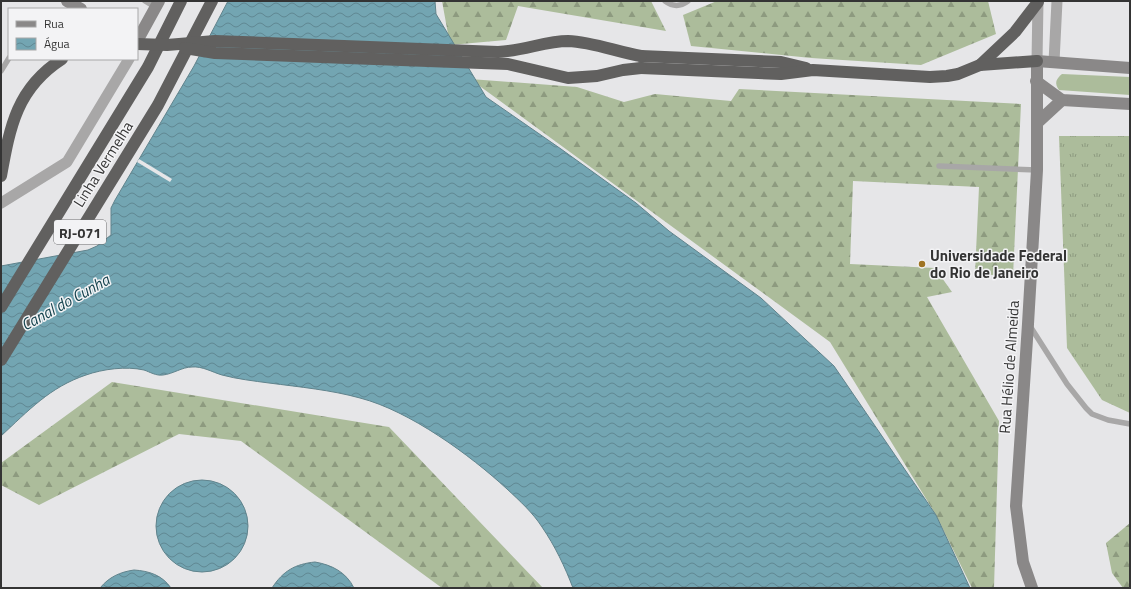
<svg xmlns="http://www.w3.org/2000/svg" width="1131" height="589" viewBox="0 0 1131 589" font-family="'Titillium Web',sans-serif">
  <defs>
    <pattern id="grass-tufts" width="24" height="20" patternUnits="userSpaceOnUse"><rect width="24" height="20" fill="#acbc9b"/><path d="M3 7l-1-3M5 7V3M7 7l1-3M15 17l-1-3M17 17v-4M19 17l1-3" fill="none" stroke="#8d9a7f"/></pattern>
    <pattern id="forest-firs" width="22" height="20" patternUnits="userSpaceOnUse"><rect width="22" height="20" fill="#acbc9b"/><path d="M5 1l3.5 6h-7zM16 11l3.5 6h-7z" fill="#8d9a7f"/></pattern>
    <pattern id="water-waves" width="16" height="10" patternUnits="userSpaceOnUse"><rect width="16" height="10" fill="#73a5b2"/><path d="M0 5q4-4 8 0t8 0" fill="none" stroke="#5f8792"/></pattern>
  </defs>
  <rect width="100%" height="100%" fill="#e6e6e8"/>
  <polygon fill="url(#grass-tufts)" points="1059,136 1130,136 1130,413 1102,400 1067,348"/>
  <g fill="url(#forest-firs)">
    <polygon points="442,1 651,1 666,31 518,6 506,40 450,45"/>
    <polygon points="717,1 988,1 996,34 921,65 811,58 691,46 683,15"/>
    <polygon points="470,79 577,87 624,102 655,94 731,101 739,89 1021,104 1013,276 975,274 979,187 853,181 850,264 935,268 952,292 927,297 999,421 994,588 972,588 936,515 830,342"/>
    <polygon points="112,382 389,427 543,588 442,588 241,441 179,434 39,505 1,485 1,463"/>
    <polygon points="1130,523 1130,588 1123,588 1112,573 1106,543"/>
  </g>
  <path fill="#acbc9b" d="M1062,74L1130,77V95L1059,90C1054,83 1056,79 1062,74Z"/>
  <g fill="url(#water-waves)" stroke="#60838c">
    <path d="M228,1H435L436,14L486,97L561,149L636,203L669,231L761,298L834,366L936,515L970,588H573C565,567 555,546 542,527C533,513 520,501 507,489C470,455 410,411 360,398C331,390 300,387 269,383C254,381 237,379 222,375C212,372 202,366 192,367C182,367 173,374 163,375C156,376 150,372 144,370C126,366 103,369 86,375C50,387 28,411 1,436V266L88,250L97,246L111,235V208L115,200L194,66Z"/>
    <circle cx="202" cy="526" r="46"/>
    <path d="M315,562C332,565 346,572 354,588H272C283,571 295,564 315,562Z"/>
    <path d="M134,570C149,571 162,575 171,588H100C109,577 120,572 134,570Z"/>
  </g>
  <polygon fill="#e6e6e8" points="139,159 172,179 170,182 137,162"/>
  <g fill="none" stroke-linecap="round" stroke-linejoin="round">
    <g stroke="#a8a7a7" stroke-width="5.5">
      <polyline points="145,1 155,7"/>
      <path d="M665,1C673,7 680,7 688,1"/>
      <polyline points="1,71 9,58"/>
      <polyline points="939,166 1037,170"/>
      <polyline points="1030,326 1067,384 1086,408 1092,414 1108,420 1130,424"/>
    </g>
    <g stroke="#a8a7a7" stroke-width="11">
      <polyline points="1037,61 1038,1"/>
      <polyline points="1054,62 1057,1"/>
      <polyline points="1,203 67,162 129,59"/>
    </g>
    <g stroke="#8a8888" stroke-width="12">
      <polyline points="67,1 81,9"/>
      <polyline points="137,41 159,1"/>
      <polyline points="1036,81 1062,100 1130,104"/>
      <polyline points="1037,123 1062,100"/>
      <polyline points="1032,588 1023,562 1016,506 1028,324 1037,170 1037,61 1130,68"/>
    </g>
    <g stroke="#61605f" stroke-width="12">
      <polyline points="641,56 781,62 806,68"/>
      <polyline points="980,65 1015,32 1038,2"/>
      <polyline points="641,68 781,74 813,70 930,77 947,76 958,74 980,65 1037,61"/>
      <path d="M1,176C10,126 17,88 62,59"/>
      <polyline points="1,307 148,67 181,1"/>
      <polyline points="1,360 158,105 212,1"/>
    </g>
    <g stroke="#61605f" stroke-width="12">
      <path d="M137,44L167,45L215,41L498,52C523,51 546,41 568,41C593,42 617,52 641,56"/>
      <polyline points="185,48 215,53 508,64 568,78 597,76 623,70 641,68"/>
    </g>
  </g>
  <circle fill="#9f7424" stroke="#f3f3f5" stroke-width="1.5" cx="922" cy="264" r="4"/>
  <g text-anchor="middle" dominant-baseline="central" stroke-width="3" stroke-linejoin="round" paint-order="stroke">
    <rect fill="#f3f3f5" stroke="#6d6d6e" stroke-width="1" x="54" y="220" width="52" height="24" rx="3"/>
    <g font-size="14" font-weight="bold" fill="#343434">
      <text x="80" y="232">RJ-071</text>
    </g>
    <g font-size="15" fill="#343434" stroke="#f3f3f5">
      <text transform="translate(103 164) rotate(-58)">Linha Vermelha</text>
      <text transform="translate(1009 367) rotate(-86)">Rua Hélio de Almeida</text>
    </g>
    <g font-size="15" font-weight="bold" fill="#343434" stroke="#f3f3f5" text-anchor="start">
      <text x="930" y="255">Universidade Federal<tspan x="930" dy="17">do Rio de Janeiro</tspan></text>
    </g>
    <g font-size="16" font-style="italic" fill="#16444f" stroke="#f3f3f5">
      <text transform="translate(65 302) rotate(-29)">Canal do Cunha</text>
    </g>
  </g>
  <rect width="1131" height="589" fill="none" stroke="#343434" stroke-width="4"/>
  <rect x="8" y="8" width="130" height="52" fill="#f3f3f5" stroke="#a7a7a8"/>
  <rect x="16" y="21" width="20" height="6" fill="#8a8888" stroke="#a7a7a8"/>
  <text x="44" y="28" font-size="12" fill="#343434">Rua</text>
  <rect x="16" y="38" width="20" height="12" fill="url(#water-waves)" stroke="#a7a7a8"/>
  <text x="44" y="48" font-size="12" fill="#343434">Água</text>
</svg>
